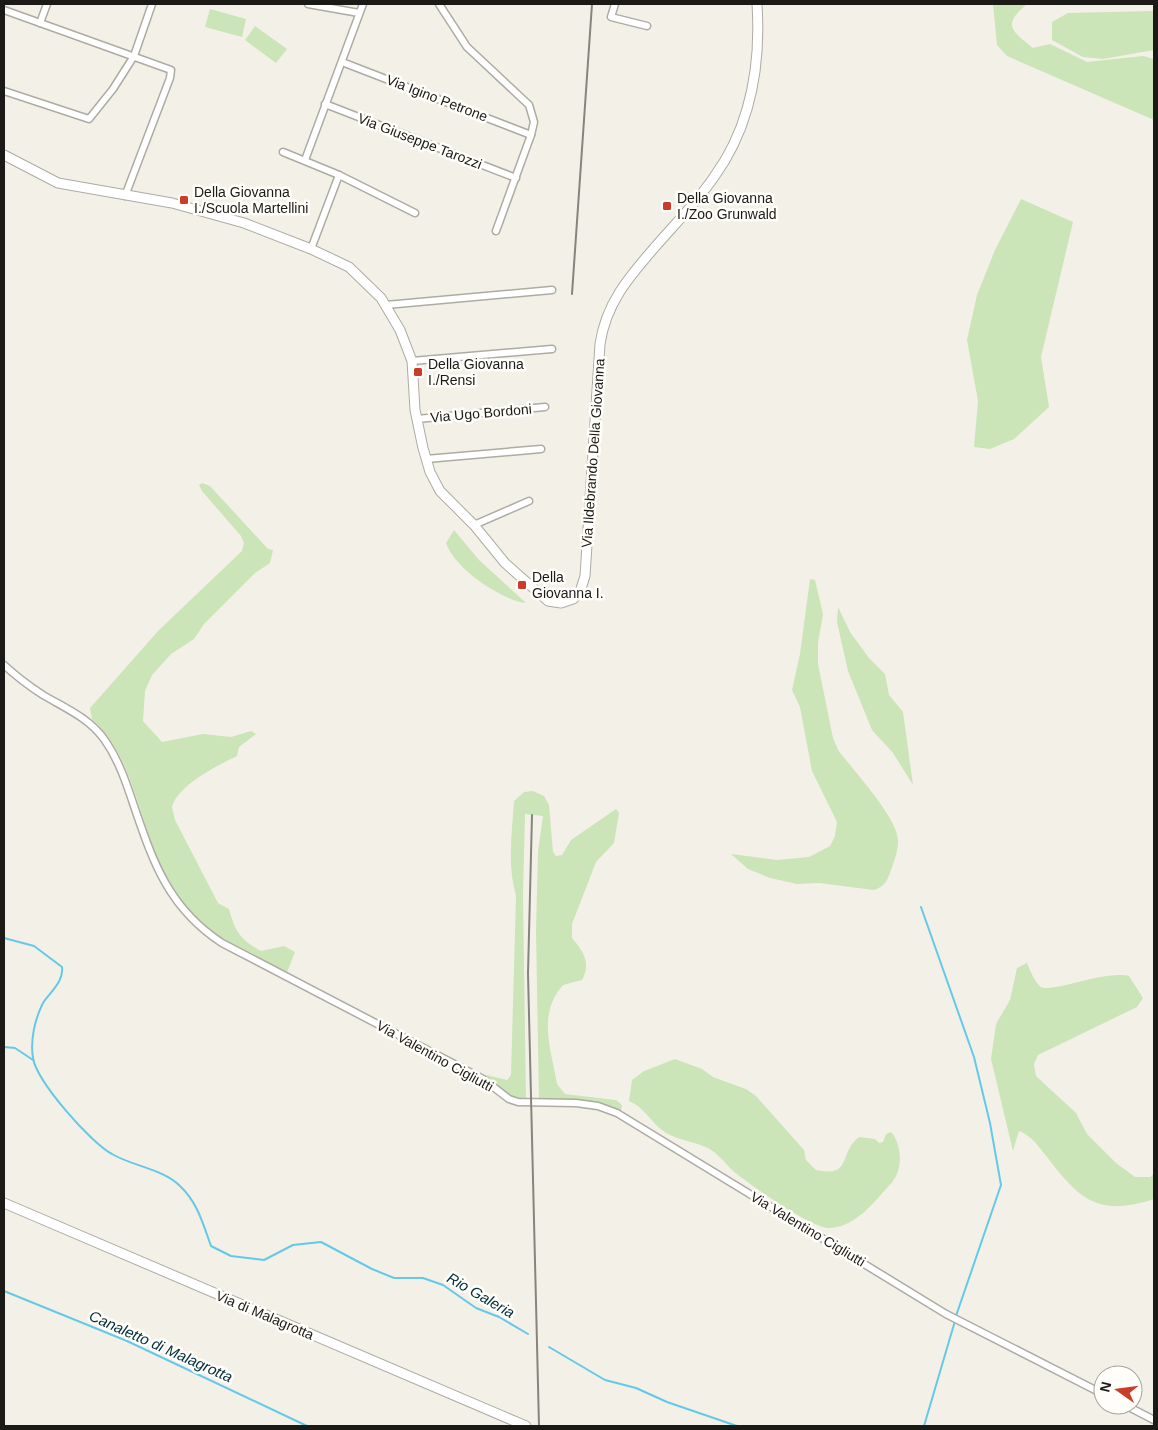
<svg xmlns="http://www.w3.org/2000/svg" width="1158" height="1430" viewBox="0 0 1158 1430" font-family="Arial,sans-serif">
  <rect width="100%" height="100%" fill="#f3f1e7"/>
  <g fill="#cbe4b8">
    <path d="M993,4H1027C1002,25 1011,30 1033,48L1050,44L1087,62L1143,56L1154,59V120L1007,56L997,45Z"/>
    <polygon points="210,9 246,19 242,37 205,27"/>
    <polygon points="1154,11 1154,50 1103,59 1083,57 1052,40 1052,22 1068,13"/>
    <polygon points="255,26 287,49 276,63 245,40"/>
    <polygon points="1021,199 1073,222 1041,357 1049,407 1014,439 990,449 974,447 978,401 967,340 977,295 995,250"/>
    <path d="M202,483L210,486L268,549L273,550L270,563L255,573L204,624L194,639L171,654L152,675L145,691L143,721L162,742L203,734L231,737L251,731L256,734L239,747L237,756C218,765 178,785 172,807L175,820L218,903L229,909C235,932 241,940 261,951L284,946L295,952L286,975C248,954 201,934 176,896C140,843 140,762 92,719L90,708L159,630L242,551L244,543L241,536L202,491L199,485Z"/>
    <path d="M454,530L479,560L526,603C501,600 454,568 446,543Z"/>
    <path d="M810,579L815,580L823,614L818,643V664L833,738L838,750C853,770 898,818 898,841C898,850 895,859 892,867C888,879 886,886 874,890L819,883L797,884L770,878L748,869L731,854L777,860L809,857L830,846L835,836L837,822L812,771L800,707L792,690L800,654Z"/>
    <polygon points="838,607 850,632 869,658 885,674 889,695 903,712 913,785 893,753 872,730 848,671 837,622"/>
    <path d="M533,791L544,796L549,805L553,852L556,856L562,855L571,840L616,809L619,813L614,843L596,862L572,924V938C584,952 591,963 582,980L563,985C537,1015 551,1048 557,1084L565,1094L616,1100L622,1105L621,1111C595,1101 567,1096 539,1102L536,930L538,851L543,816L525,814L523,895L526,1100L509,1096L486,1077L487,1075L507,1080L511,1075L516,896C507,864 512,834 514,801L524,792Z"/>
    <path d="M1027,963C1030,970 1035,983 1041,987C1052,993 1105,970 1129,976L1143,998L1137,1007L1038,1055L1034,1064L1036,1076L1076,1113L1087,1134L1116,1163L1135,1177H1150L1154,1174V1199C1098,1217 1080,1200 1047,1157C1038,1146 1032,1136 1019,1131L1013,1151L991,1059L996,1024L1010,1000L1017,968Z"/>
    <path d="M675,1059L702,1069L713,1077L746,1089L756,1096L804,1150L806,1160L816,1170C853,1178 838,1153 859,1137L875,1139L879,1143L883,1142L886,1134L891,1132C902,1144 903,1168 893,1181C876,1200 857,1226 831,1228C813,1230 748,1183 733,1171C726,1164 719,1155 711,1150C700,1142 676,1141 662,1130C649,1120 644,1107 629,1101L632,1080L644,1071Z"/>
  </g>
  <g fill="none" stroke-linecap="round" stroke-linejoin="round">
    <g stroke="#66c8e7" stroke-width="2">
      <polyline points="921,907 974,1057 990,1123 1001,1185 956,1316"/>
      <path d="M4,938L34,946L62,967C64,982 50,992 43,1003C35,1019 30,1040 33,1058C37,1082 91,1143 112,1154C132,1166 163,1169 180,1186C198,1203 203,1224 211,1246L231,1256L264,1260L293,1245L321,1242L372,1269L394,1278H423L443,1285L476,1308L499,1317L528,1334"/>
      <polyline points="4,1047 15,1048 33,1060"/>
      <polyline points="4,1291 127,1341 307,1426"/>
      <polyline points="549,1347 605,1380 636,1388 667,1402 737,1426"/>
      <polyline points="924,1426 955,1321"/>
    </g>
    <g stroke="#aeaba3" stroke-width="9">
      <g id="street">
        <polyline points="308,4 359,13"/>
        <polyline points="439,4 467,47 529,105 534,122 531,135 496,231"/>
        <polyline points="615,4 611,17 647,26"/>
        <polyline points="4,10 171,70 170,78 125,196"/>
        <polyline points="40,23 47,4"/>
        <polyline points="342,62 531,135"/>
        <polyline points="4,91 89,119 113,89 134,56 152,4"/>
        <polyline points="325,104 516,178"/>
        <polyline points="283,152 339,175 415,213"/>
        <polyline points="305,160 363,4"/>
        <polyline points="311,249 339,175"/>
        <polyline points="386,305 552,290"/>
        <polyline points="412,361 552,349"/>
        <polyline points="417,419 545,407"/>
        <polyline points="426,459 541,449"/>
        <polyline points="474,525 529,501"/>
        <path d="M4,665C16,676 29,686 43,695C65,708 89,718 104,739C119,760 127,785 135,809C154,865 170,909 222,943L483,1079L509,1099L518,1102L576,1103L598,1106L617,1113L946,1314L1103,1394"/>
        <polyline points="1125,1405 1154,1420"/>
      </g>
    </g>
    <g stroke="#aeaba3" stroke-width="11">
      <g id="secondary">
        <path d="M4,155L58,183L172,203L244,223L311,249L349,267L381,298L400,330L412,361L415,410L423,448L430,472L440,491L474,525L505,563L548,601L561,603L573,599L580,592L585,576L600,344C606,303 629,277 655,247C675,224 697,202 714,177C751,126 761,66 757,4"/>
        <polyline points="4,1203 526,1426"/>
      </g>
    </g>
    <use href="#street" stroke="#fff" stroke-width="6"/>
    <use href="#secondary" stroke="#fff" stroke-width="9"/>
    <g stroke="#86847e" stroke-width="2">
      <polyline points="572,294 592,4"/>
      <polyline points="532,815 528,973 539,1426"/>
    </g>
  </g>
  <g fill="#c93d29" stroke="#fffefa" stroke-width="2">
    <rect x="179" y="195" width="10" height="10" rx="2.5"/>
    <rect x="662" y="201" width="10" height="10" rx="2.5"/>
    <rect x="413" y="367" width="10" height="10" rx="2.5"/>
    <rect x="517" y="580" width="10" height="10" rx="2.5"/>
  </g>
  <g text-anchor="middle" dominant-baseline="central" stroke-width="5" stroke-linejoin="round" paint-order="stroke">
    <g font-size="14" fill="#1b1a17" stroke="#fffefa">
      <text transform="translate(437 98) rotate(21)">Via Igino Petrone</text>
      <text transform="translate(420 141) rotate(21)">Via Giuseppe Tarozzi</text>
      <text transform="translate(481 413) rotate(-5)">Via Ugo Bordoni</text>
      <text transform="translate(593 453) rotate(-86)">Via Ildebrando Della Giovanna</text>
      <text transform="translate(435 1056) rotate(29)">Via Valentino Cigliutti</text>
      <text transform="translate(808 1229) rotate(31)">Via Valentino Cigliutti</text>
      <text transform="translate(265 1315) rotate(23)">Via di Malagrotta</text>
    </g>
    <g font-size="14" fill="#1b1a17" stroke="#fffefa" text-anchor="start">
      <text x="194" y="192">Della Giovanna<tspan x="194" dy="16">I./Scuola Martellini</tspan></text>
      <text x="677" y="198">Della Giovanna<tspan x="677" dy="16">I./Zoo Grunwald</tspan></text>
      <text x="428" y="364">Della Giovanna<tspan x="428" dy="16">I./Rensi</tspan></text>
      <text x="532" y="577">Della<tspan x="532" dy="16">Giovanna I.</tspan></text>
    </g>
    <g font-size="15" font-style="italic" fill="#002f3b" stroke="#fffefa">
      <text transform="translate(481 1295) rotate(30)">Rio Galeria</text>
      <text transform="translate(161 1346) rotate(24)">Canaletto di Malagrotta</text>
    </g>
  </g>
  <rect width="1158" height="1430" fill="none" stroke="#1b1a17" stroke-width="10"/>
  <g transform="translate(1118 1390) rotate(284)"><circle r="24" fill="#fffefa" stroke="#a4a39f"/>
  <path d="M0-4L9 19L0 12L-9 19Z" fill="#c93d29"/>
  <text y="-8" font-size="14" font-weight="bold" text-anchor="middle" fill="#1b1a17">N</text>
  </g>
</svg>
